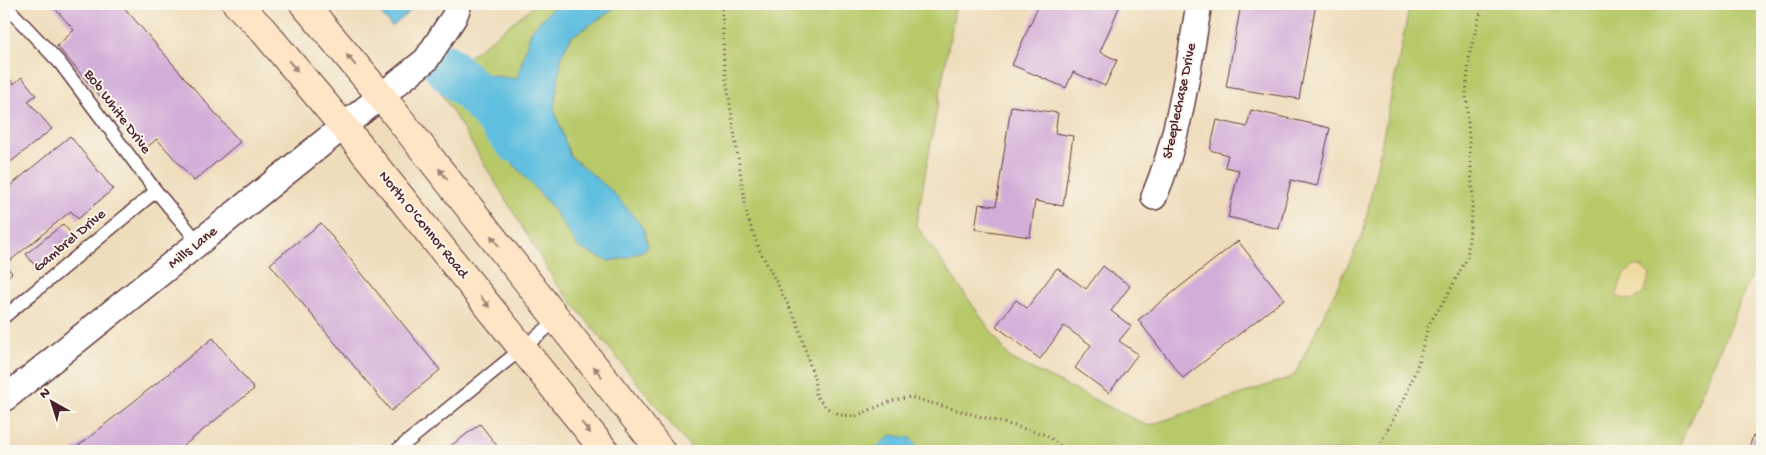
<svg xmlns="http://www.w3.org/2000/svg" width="1766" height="455" viewBox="0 0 1766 455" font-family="'Gochi Hand',sans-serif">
  <rect width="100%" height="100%" fill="#fbf7ec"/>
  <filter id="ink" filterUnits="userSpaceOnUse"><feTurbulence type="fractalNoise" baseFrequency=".02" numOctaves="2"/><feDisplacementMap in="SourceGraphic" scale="10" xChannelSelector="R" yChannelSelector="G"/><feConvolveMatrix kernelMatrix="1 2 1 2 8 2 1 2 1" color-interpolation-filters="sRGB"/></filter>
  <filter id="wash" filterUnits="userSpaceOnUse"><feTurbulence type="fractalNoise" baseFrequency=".0096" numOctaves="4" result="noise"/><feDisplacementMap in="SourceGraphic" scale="20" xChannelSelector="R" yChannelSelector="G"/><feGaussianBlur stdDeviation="1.12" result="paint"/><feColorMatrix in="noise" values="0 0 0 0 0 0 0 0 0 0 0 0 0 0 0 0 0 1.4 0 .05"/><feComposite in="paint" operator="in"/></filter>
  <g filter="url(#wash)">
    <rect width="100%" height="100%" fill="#edb"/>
    <polygon fill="#b8c96b" stroke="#81744b" points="536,4 956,4 916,225 1010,358 1148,426 1294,376 1363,234 1410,4 1762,4 1762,250 1677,451 693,451 556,283 435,83"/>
    <polygon fill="#eeda9e" stroke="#9c7c64" points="1634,266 1641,266 1650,275 1643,294 1631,300 1616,297 1623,276"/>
    <g fill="#61bfdf" stroke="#566f85">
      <polygon points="373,4 416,4 417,5 392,27"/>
      <polygon points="556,4 616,4 611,11 571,37 562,55 554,109 570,156 612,191 644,229 648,248 626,258 609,261 579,248 551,206 492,140 472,102 487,75 517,79 531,31"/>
      <polygon points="891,435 911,438 921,451 872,451"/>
    </g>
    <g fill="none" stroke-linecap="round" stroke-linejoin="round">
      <polyline stroke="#61bfdf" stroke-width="45" points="446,67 480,98 517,141"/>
    </g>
    <g id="blocks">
      <g fill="#d1aed8">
        <polygon points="51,4 124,4 122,5 240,142 194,181 157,139 145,149 57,46 74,30"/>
        <polygon points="1039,4 1120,5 1100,52 1117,60 1105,86 1073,72 1066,88 1012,65"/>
        <polygon points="1241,4 1316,4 1299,99 1226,87"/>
        <polygon points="4,72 14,84 22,77 36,95 28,101 52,129 8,164 4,159"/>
        <polygon points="1011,106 1058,113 1055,133 1073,136 1063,206 1035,201 1030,237 975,229 979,204 996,206"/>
        <polygon points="1251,110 1330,128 1317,186 1291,180 1279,229 1228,217 1239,170 1225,167 1228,155 1210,150 1217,120 1247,127"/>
        <polygon points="70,136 113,189 78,219 71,211 5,265 12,273 4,280 4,191"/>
        <polygon points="321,223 440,370 391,411 270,264"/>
        <polygon points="63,224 74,237 36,267 26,254"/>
        <polygon points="1238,241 1284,299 1183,378 1138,320"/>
        <polygon points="1103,266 1130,286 1111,311 1131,326 1119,341 1138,354 1109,393 1075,368 1091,345 1064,326 1040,359 996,326 1016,300 1027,308 1057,268 1086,289"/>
        <polygon points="213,338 254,389 177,451 72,451"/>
        <polygon points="480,424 501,451 444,451"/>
        <polygon points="1753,436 1762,439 1762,451 1748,451"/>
      </g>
    </g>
  </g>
  <g filter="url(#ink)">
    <use href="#blocks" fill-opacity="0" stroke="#633c41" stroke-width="1"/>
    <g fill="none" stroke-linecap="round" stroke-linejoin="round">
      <g stroke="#633c41" stroke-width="15">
        <g id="service">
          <polyline points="4,4 60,63 156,191 199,243"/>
          <polyline points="4,317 156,191"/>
          <polyline points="396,451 557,320"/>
        </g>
      </g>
      <g stroke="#633c41" stroke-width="28">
        <g id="minor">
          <path d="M1154,197C1180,135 1188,69 1199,4"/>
          <polyline points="4,399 426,60 454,17 459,4"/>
        </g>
      </g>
      <g stroke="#633c41" stroke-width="30">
        <g id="secondary">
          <polyline points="237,4 262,29 344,127 605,451"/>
          <polyline points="304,4 382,97 661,451"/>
        </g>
      </g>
      <g stroke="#633c41" stroke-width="3" stroke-dasharray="1 4" stroke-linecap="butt">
        <polyline points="722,4 724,65 747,216 759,249 797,322 814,378 816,396 827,408 841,415 856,416 891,401 910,397 1047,435 1066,451"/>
        <polyline points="1376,451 1405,397 1416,370 1429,324 1447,296 1467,258 1473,199 1466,93 1470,51 1483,4"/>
      </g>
      <use href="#service" stroke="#fff" stroke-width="12"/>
      <use href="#minor" stroke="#fff" stroke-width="25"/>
      <use href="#secondary" stroke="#fde5c5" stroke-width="28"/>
    </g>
    <defs><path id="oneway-solid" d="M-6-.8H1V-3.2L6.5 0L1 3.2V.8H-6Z" transform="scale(1.25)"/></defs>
    <g fill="#a48278">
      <use href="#oneway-solid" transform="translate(351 60) rotate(-130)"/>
      <use href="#oneway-solid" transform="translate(293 66) rotate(50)"/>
      <use href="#oneway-solid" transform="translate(443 174) rotate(-128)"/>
      <use href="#oneway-solid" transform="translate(495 241) rotate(-128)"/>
      <use href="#oneway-solid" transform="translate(485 302) rotate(51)"/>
      <use href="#oneway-solid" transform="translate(598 372) rotate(-128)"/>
      <use href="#oneway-solid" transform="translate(586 428) rotate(51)"/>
    </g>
  </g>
  <g text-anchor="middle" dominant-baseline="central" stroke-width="4" stroke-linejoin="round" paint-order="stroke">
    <g font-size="15" fill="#4a1f2b" stroke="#fbf7ec">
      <text transform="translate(1180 101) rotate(-78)">Steeplechase Drive</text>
      <text transform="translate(117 112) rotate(53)">Bob White Drive</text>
      <text transform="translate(423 225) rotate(51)">North O'Connor Road</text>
      <text transform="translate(70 241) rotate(-40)">Gambrel Drive</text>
      <text transform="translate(193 248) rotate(-39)">Mills Lane</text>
    </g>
  </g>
  <rect width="1766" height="455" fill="none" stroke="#fbf7ec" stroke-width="20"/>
  <g transform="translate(52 402) rotate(321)" stroke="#fbf7ec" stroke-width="4" paint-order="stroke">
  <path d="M0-4L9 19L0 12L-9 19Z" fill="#4a1f2b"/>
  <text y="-8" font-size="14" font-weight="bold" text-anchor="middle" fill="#4a1f2b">N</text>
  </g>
</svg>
